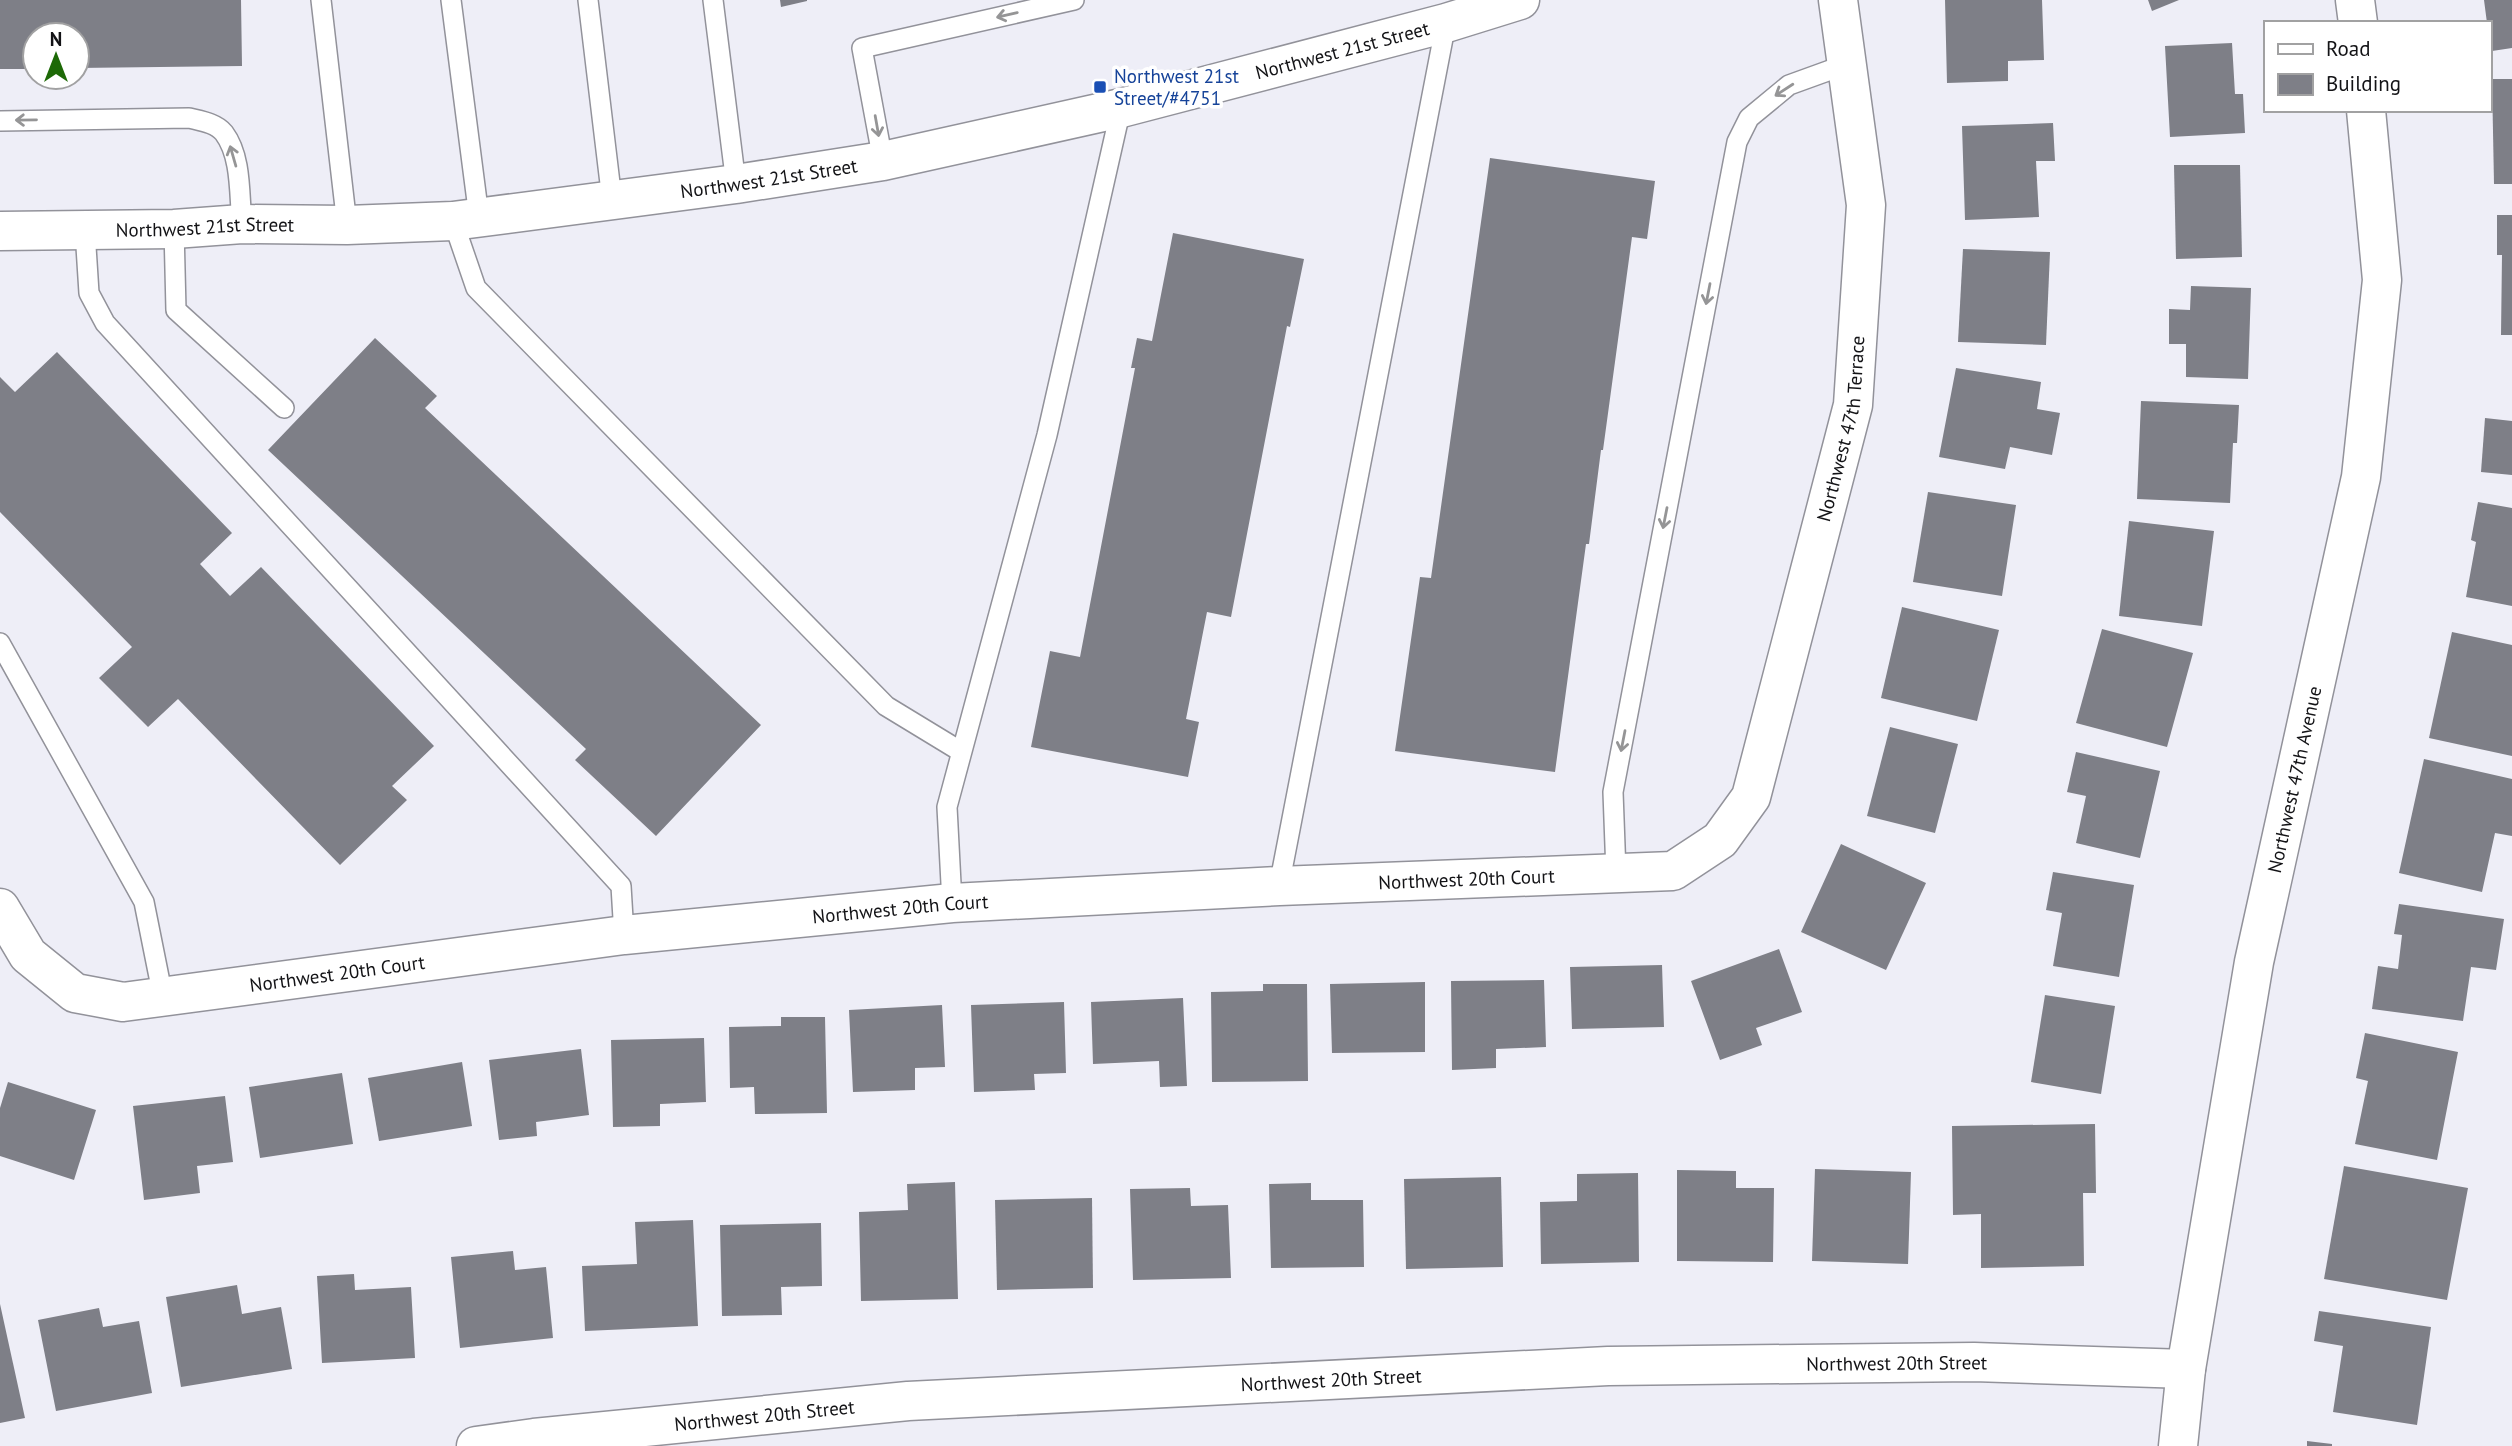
<svg xmlns="http://www.w3.org/2000/svg" width="2512" height="1446" viewBox="0 0 2512 1446" font-family="'PT Sans',sans-serif">
  <rect width="100%" height="100%" fill="#eeeef7"/>
  <g fill="#7e7f87">
    <polygon points="0,0 241,0 242,66 77,68 77,35 35,35 35,69 0,69"/>
    <polygon points="780,0 807,0 807,1 781,7"/>
    <polygon points="1945,0 2042,0 2044,60 2008,61 2008,81 1947,83"/>
    <polygon points="2148,0 2179,0 2152,11"/>
    <polygon points="2484,0 2512,0 2512,48 2492,51 2489,23 2487,23"/>
    <polygon points="2232,43 2235,94 2243,94 2245,133 2170,137 2165,46"/>
    <polygon points="2492,79 2512,79 2512,184 2494,184"/>
    <polygon points="2053,123 2055,161 2036,161 2039,217 1965,220 1962,126"/>
    <polygon points="1490,158 1655,181 1647,239 1632,237 1603,450 1601,450 1589,544 1586,544 1555,772 1395,751 1420,577 1431,578"/>
    <polygon points="2174,165 2240,165 2242,257 2176,259"/>
    <polygon points="2497,215 2512,215 2512,335 2501,335 2502,255 2497,255"/>
    <polygon points="1173,233 1304,259 1290,327 1287,326 1231,617 1207,612 1186,719 1199,722 1188,777 1031,747 1050,651 1080,657 1135,368 1131,368 1137,338 1152,341"/>
    <polygon points="1963,249 2050,252 2046,345 1958,342"/>
    <polygon points="2191,286 2251,288 2248,379 2186,377 2186,344 2169,344 2169,309 2190,310"/>
    <polygon points="375,338 437,396 425,408 761,725 656,836 575,760 586,749 268,450"/>
    <polygon points="57,352 232,533 200,564 230,596 261,567 434,746 392,786 407,800 340,865 178,699 148,727 99,678 132,647 0,512 0,377 15,392"/>
    <polygon points="1956,368 2041,382 2037,409 2060,413 2052,455 2010,447 2005,469 1939,457"/>
    <polygon points="2141,401 2239,405 2237,443 2233,443 2230,503 2137,499"/>
    <polygon points="2485,418 2512,421 2512,475 2481,472"/>
    <polygon points="1928,492 2016,505 2002,596 1913,582"/>
    <polygon points="2478,502 2512,508 2512,606 2466,597 2476,542 2471,540"/>
    <polygon points="2129,521 2214,531 2202,626 2119,616"/>
    <polygon points="1902,607 1999,630 1977,721 1881,698"/>
    <polygon points="2102,629 2193,653 2167,747 2076,723"/>
    <polygon points="2452,632 2512,645 2512,756 2429,738"/>
    <polygon points="1890,727 1958,744 1935,833 1867,816"/>
    <polygon points="2076,752 2160,771 2140,858 2076,843 2086,796 2067,792"/>
    <polygon points="2424,759 2512,779 2512,836 2495,833 2482,892 2399,873"/>
    <polygon points="1841,844 1926,883 1886,970 1801,932"/>
    <polygon points="2053,872 2134,885 2119,977 2053,966 2062,913 2046,910"/>
    <polygon points="2399,904 2504,919 2496,970 2471,967 2463,1021 2372,1009 2378,966 2398,969 2402,935 2394,934"/>
    <polygon points="1779,949 1802,1012 1756,1028 1762,1045 1720,1060 1691,981"/>
    <polygon points="1662,965 1664,1027 1572,1029 1570,967"/>
    <polygon points="1544,980 1546,1047 1496,1049 1496,1068 1452,1070 1451,981"/>
    <polygon points="1425,982 1425,1052 1332,1053 1330,984"/>
    <polygon points="1263,984 1307,984 1308,1081 1212,1082 1211,992 1263,991"/>
    <polygon points="2045,995 2115,1006 2101,1094 2031,1082"/>
    <polygon points="1183,998 1187,1086 1160,1087 1159,1061 1093,1064 1091,1002"/>
    <polygon points="1064,1002 1066,1073 1034,1074 1035,1090 974,1092 971,1005"/>
    <polygon points="942,1005 945,1067 915,1068 915,1090 853,1092 849,1010"/>
    <polygon points="781,1017 825,1017 827,1113 755,1114 754,1087 730,1088 729,1027 781,1026"/>
    <polygon points="2365,1033 2458,1052 2437,1160 2355,1144 2368,1081 2356,1078"/>
    <polygon points="704,1038 706,1102 660,1104 660,1126 613,1127 611,1040"/>
    <polygon points="581,1049 589,1115 536,1122 537,1136 499,1140 489,1060"/>
    <polygon points="462,1062 472,1126 379,1141 368,1078"/>
    <polygon points="342,1073 353,1144 260,1158 249,1087"/>
    <polygon points="8,1082 96,1110 74,1180 0,1156 0,1108"/>
    <polygon points="225,1096 233,1162 197,1166 200,1193 144,1200 133,1106"/>
    <polygon points="2095,1124 2096,1193 2083,1193 2084,1266 1981,1268 1981,1214 1953,1215 1952,1126"/>
    <polygon points="2344,1166 2468,1188 2447,1300 2324,1279"/>
    <polygon points="1815,1169 1911,1172 1908,1264 1812,1261"/>
    <polygon points="1677,1170 1736,1171 1736,1188 1774,1188 1773,1262 1677,1261"/>
    <polygon points="1638,1173 1639,1262 1541,1264 1540,1202 1577,1201 1577,1174"/>
    <polygon points="1501,1177 1503,1267 1406,1269 1404,1179"/>
    <polygon points="955,1182 958,1299 861,1301 859,1212 908,1210 907,1184"/>
    <polygon points="1311,1183 1311,1200 1363,1200 1364,1267 1271,1268 1269,1184"/>
    <polygon points="1190,1188 1191,1206 1228,1205 1231,1278 1133,1280 1130,1189"/>
    <polygon points="1092,1198 1093,1288 997,1290 995,1200"/>
    <polygon points="693,1220 698,1326 585,1331 582,1266 637,1264 635,1222"/>
    <polygon points="821,1223 822,1286 781,1287 782,1315 722,1316 720,1225"/>
    <polygon points="513,1251 515,1270 546,1267 553,1338 460,1348 451,1257"/>
    <polygon points="354,1274 355,1290 411,1287 415,1358 322,1363 317,1276"/>
    <polygon points="237,1285 242,1314 281,1307 292,1369 181,1387 166,1297"/>
    <polygon points="0,1304 25,1418 0,1423"/>
    <polygon points="99,1308 103,1327 139,1321 152,1393 56,1411 38,1320"/>
    <polygon points="2319,1311 2431,1327 2417,1425 2333,1412 2343,1346 2314,1341"/>
    <polygon points="2307,1441 2332,1444 2332,1446 2307,1446"/>
  </g>
  <g fill="none" stroke-linecap="round" stroke-linejoin="round">
    <g stroke="#92929a" stroke-width="22">
      <g id="lane">
        <polyline points="321,0 347,225"/>
        <polyline points="451,0 479,217"/>
        <polyline points="588,0 612,200"/>
        <polyline points="713,0 736,184"/>
        <path d="M0,121L189,118C201,121 216,123 224,133C242,157 239,195 242,224"/>
        <polyline points="883,161 862,48 1074,0"/>
        <polyline points="453,221 476,288 886,706 960,751"/>
        <polyline points="174,229 176,310 284,408"/>
        <polyline points="85,231 89,293 105,323 621,886 624,935"/>
        <polyline points="0,643 144,902 163,997"/>
        <polyline points="1616,873 1613,792 1737,142 1749,118 1789,85 1847,64"/>
        <polyline points="1279,886 1446,23"/>
        <polyline points="952,903 947,807 1047,435 1121,108"/>
      </g>
    </g>
    <g stroke="#92929a" stroke-width="41">
      <g id="street">
        <path id="s1" d="M0,908L28,955L75,993L123,1002L624,935L952,903L1279,886L1673,871L1720,840L1751,797L1853,405L1866,205L1838,0"/>
        <path id="s2" d="M476,1446L534,1438L908,1401L1608,1366L1974,1362L2186,1369"/>
      </g>
    </g>
    <g stroke="#92929a" stroke-width="41">
      <g id="secondary">
        <polyline points="2355,0 2358,23"/>
        <path id="s3" d="M0,231L174,229L242,224L347,225L453,221L736,184L883,161L1121,108L1446,23L1520,0"/>
        <path id="s4" d="M2178,1446L2186,1369L2254,962L2361,477L2382,280L2366,110"/>
      </g>
    </g>
    <use href="#lane" stroke="#fff" stroke-width="19"/>
    <use href="#street" stroke="#fff" stroke-width="38"/>
    <use href="#secondary" stroke="#fff" stroke-width="38"/>
  </g>
  <defs><path id="oneway-shaft" d="M-6 0H5M1.5-3L5.5 0L1.5 3" fill="none" stroke-width="1.6" stroke-linecap="round" stroke-linejoin="round" transform="scale(1.75)"/></defs>
  <g stroke="#959596">
    <use href="#oneway-shaft" transform="translate(1007 15) rotate(167)"/>
    <use href="#oneway-shaft" transform="translate(1784 90) rotate(147)"/>
    <use href="#oneway-shaft" transform="translate(26 120) rotate(179)"/>
    <use href="#oneway-shaft" transform="translate(877 126) rotate(80)"/>
    <use href="#oneway-shaft" transform="translate(233 156) rotate(-106)"/>
    <use href="#oneway-shaft" transform="translate(1708 294) rotate(101)"/>
    <use href="#oneway-shaft" transform="translate(1665 518) rotate(101)"/>
    <use href="#oneway-shaft" transform="translate(1623 741) rotate(101)"/>
  </g>
  <rect fill="#1a4fb4" stroke="#fff" stroke-width="2.5" x="1093" y="80" width="14" height="14" rx="3.5"/>
  <g text-anchor="middle" dominant-baseline="central" stroke-width="7" stroke-linejoin="round" paint-order="stroke">
    <g font-size="19" fill="#131316" stroke="#fff">
      <text stroke="none"><textPath href="#s3" startOffset="1360">Northwest 21st Street</textPath></text>
      <text stroke="none"><textPath href="#s3" startOffset="772">Northwest 21st Street</textPath></text>
      <text stroke="none"><textPath href="#s3" startOffset="205">Northwest 21st Street</textPath></text>
      <text stroke="none"><textPath href="#s1" startOffset="2210">Northwest 47th Terrace</textPath></text>
      <text stroke="none"><textPath href="#s4" startOffset="677">Northwest 47th Avenue</textPath></text>
      <text stroke="none"><textPath href="#s1" startOffset="1514">Northwest 20th Court</textPath></text>
      <text stroke="none"><textPath href="#s1" startOffset="947">Northwest 20th Court</textPath></text>
      <text stroke="none"><textPath href="#s1" startOffset="380">Northwest 20th Court</textPath></text>
      <text stroke="none"><textPath href="#s2" startOffset="1424">Northwest 20th Street</textPath></text>
      <text stroke="none"><textPath href="#s2" startOffset="858">Northwest 20th Street</textPath></text>
      <text stroke="none"><textPath href="#s2" startOffset="290">Northwest 20th Street</textPath></text>
    </g>
    <g font-size="19" fill="#164399" stroke="#fff" text-anchor="start">
      <text x="1114" y="76">Northwest 21st<tspan x="1114" dy="22">Street/#4751</tspan></text>
    </g>
  </g>
  <rect x="2264" y="21" width="228" height="91" fill="#ffffff" stroke="#a1a1a2" stroke-width="2"/>
  <rect x="2278" y="44" width="35" height="10" fill="#ffffff" stroke="#a1a1a2" stroke-width="2"/>
  <text x="2326" y="56" font-size="21" fill="#131316">Road</text>
  <rect x="2278" y="74" width="35" height="21" fill="#7e7f87" stroke="#a1a1a2" stroke-width="2"/>
  <text x="2326" y="91" font-size="21" fill="#131316">Building</text>
  <g transform="translate(56 56)"><circle r="33" fill="#ffffff" stroke="#a1a1a2" stroke-width="2"/>
  <path d="M0-5L12 26L0 18L-12 26Z" fill="#1d6906"/>
  <text y="-10" font-size="19" font-weight="bold" text-anchor="middle" fill="#131316">N</text>
  </g>
</svg>
